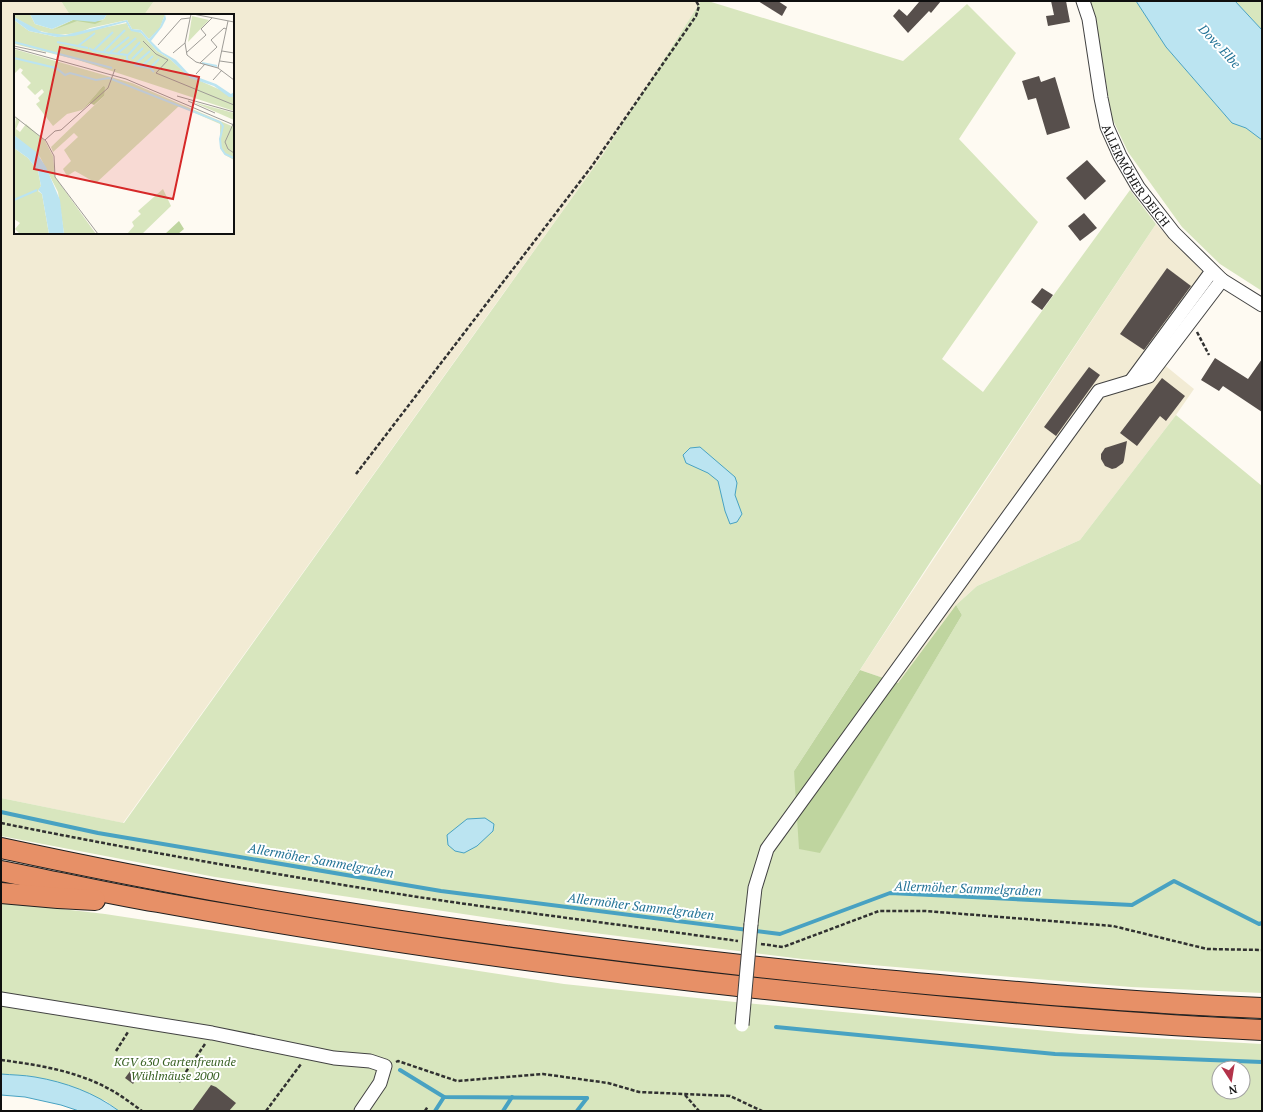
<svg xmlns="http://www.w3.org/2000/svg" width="1263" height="1112" viewBox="0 0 1263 1112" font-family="'PT Serif',serif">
  <rect width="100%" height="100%" fill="#fefaf2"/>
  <g fill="#f2ebd4">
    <polygon points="1,1 61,1 70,15 15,15 15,233 233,233 233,15 144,15 154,1 701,1 602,156 123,823 1,798"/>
    <polygon points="1156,224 1220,289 1162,363 1194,389 1176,415 1080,540 977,586 956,605 898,683 860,670"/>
  </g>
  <g fill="#d8e6be" fill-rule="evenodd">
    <polygon points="61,1 154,1 144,15 70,15"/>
    <polygon points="701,1 708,1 903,61 967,4 1016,53 959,139 1038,222 942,359 983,392 1130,190 1156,224 933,558 794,771 820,852 962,615 956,605 977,586 1080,540 1176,415 1262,486 1262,993 1131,987 802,959 570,930 215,877 1,836 1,798 124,823 602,156"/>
    <polygon points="1089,1 1136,1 1166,47 1232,123 1246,128 1262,140 1262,291 1220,264 1182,227 1128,152 1112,118 1095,16"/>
    <polygon points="1235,1 1262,1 1262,30"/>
    <path d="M1,902L105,914L564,984L735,1002L1080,1034L1262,1044V1111H119L106,1101L34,1077L1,1074ZM1219,1068H1243V1092H1219Z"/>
  </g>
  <polygon fill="#bfd59f" points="956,605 962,615 820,853 799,849 794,771 860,670 898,683"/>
  <g fill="#bbe4f1" stroke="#48a2c2">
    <polygon points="1136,1 1235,1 1262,30 1262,140 1246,128 1232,123 1166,47"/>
    <polygon points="700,447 735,477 737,483 735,495 742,514 737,522 730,524 725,511 718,481 708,473 686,463 683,455 690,448"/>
    <polygon points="485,818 494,824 493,831 477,846 464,853 455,851 448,845 447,835 467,819"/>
    <path d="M1,1074C12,1075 24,1075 35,1077C65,1082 95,1093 119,1111H79L61,1105L25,1097L1,1095Z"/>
  </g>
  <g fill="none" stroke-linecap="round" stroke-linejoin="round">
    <g stroke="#48a2c2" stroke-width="4">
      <polyline points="1,812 98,833 441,891 780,934 890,893 1132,905 1174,881 1259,924 1262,923"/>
      <polyline points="776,1027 1055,1054 1262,1062"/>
      <polyline points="400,1070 444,1097 587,1098"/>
      <polyline points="435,1111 444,1097"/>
      <polyline points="503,1111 512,1097"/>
      <polyline points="577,1111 587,1098"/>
    </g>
  </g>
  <g fill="#574f4c">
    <polygon points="758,1 778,1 787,7 782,16"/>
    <polygon points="917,1 941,1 931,13 929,11 908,33 893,16 899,9 907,16 919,2"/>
    <polygon points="1051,1 1066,1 1070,22 1048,26 1046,16 1054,15"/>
    <polygon points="1039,76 1041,82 1055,77 1070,128 1047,135 1036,98 1028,100 1022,81"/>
    <polygon points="1087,160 1106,181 1085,200 1066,178"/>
    <polygon points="1084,213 1097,228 1080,241 1068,226"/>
    <polygon points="1167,268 1191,286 1144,350 1120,334"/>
    <polygon points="1042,288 1053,295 1042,310 1031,302"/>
    <polygon points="1215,358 1248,379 1262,359 1262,412 1223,386 1219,391 1201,380"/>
    <polygon points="1089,367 1100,375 1056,436 1044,427"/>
    <polygon points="1162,378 1185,396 1166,421 1160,416 1137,446 1120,433"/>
    <polygon points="1127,441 1124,460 1123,463 1116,468 1112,469 1105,466 1101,459 1101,454 1105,448"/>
    <polygon points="131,1070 139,1075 133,1084 125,1078"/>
    <polygon points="211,1085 216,1087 236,1103 229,1111 192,1111"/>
  </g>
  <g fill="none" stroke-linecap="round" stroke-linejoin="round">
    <g stroke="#424242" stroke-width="15">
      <g id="minor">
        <path id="s1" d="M1083,1L1089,19L1101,98L1107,127L1120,156L1138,187L1174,233L1222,280L1262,305"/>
        <polyline points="1131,381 1212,271"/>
        <polyline points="751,924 755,888 767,849 1099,391 1149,376 1222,280"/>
        <polyline points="1,999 212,1033 334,1058 370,1061 385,1066 380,1083 361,1111"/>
      </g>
    </g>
    <g stroke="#202020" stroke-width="22">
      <g id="highway">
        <path d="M1,848C80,865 160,881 239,895C450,931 661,958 873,979C1003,991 1132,1003 1262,1008"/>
        <path d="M1,871C53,881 105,893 158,902C395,945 634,977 873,1000C1003,1013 1132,1024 1262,1030"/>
        <polyline points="1,893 58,898 95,900"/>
      </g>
    </g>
    <g stroke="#313131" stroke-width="2.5" stroke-dasharray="4 2" stroke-linecap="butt">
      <polyline points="1197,332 1209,355"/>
      <polyline points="356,474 592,166 696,16 699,6 696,1"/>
      <path d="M1,823C139,851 279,875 418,897C525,913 631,926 738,941"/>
      <polyline points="761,944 783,947 879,911 926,911 1113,926 1207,949 1262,950"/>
      <polyline points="116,1051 128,1032"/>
      <path d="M1,1060C39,1065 77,1071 111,1090C122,1096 132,1104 142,1111"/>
      <polyline points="396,1062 398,1061 457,1081 543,1074 608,1083 639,1092 730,1096 762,1111"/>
      <polyline points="179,1082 205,1044"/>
      <polyline points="685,1095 699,1111"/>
      <polyline points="266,1111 301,1064"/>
      <polyline points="425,1111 428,1106"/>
    </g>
    <use href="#minor" stroke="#fff" stroke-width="13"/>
    <use href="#highway" stroke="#e79067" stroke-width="20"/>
    <g stroke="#424242" stroke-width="15" stroke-linecap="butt">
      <polyline id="minor-bridge" points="742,1025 751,924"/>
    </g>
    <use href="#minor-bridge" stroke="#fff" stroke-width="13"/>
  </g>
  <g text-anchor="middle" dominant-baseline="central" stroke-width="4" stroke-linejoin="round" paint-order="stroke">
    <g font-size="12" fill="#0f0f0f" stroke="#fff">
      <text stroke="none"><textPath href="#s1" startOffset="185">ALLERMÖHER DEICH</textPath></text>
    </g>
    <g font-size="12" font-style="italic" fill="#396124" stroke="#fff">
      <text x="175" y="1061">KGV 630 Gartenfreunde<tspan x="175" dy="14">Wühlmäuse 2000</tspan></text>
    </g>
    <g font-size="13" font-style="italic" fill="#237396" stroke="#fff">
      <text transform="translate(1220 46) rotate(47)">Dove Elbe</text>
      <text transform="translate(321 860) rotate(10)">Allermöher Sammelgraben</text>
      <text transform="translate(968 888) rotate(2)">Allermöher Sammelgraben</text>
      <text transform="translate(641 906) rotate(7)">Allermöher Sammelgraben</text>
    </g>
  </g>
  <g transform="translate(14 14)">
    <rect width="220" height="220" fill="#fefaf2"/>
    <path d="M0,0H16L21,10L38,15L59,6L81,8L90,5L93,0H151L146,14L135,25L127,16L118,15L113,6L76,14L65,19L43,21L22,16L0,3ZM178,2L195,6L174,28ZM0,6L15,17L43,23L113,9L115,14L127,19L143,37L156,45L173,61L220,82V97L64,46L0,30ZM0,35L118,69L220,113V146L211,141L206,134V110L165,92L82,169L61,157L53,162L49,155L57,147L50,136L64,123L60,119L39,138L37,133L90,82L89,72L68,96L53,100L39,112L22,90L26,87L24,84L30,78L28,75L21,81L13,73L17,69L7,59L9,56L6,54L0,60ZM179,88L220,99V106ZM2,103L6,106L2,115L6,118L12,110L31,127L39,142L41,163L82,220H50L44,178L26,143L0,121ZM0,134L14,144L24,157L27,172L24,177L28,180L35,220H6L1,215L6,209L0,205ZM149,175L157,192L128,220H113L120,212L118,208L127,200L124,197Z" fill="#d8e6be"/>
    <path d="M71,5L88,7L81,10L63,7L39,16L59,6ZM89,72L91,73L90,82L80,91L76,89L68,96ZM165,207L170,215L164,220H151Z" fill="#bfd59f"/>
    <path d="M16,0H93L90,5L81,8L59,6L38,15L21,10ZM151,0L152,5L148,13L137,27L148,38L162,46L175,60L202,70L217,80L220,78V83H215L200,72L176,64L156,45L143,37L127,19L117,17L112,8L60,22L43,23L15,17L0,6V3L28,18L51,21L113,6L118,15L127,16L135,25L146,13ZM0,121L22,138L32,153L46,186L50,220H35L28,180L24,176L27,172L24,157L14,144L0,134Z" fill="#bbe4f1"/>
    <path fill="none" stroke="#bbe4f1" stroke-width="2" d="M0,28L98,54M43,28L74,34M64,32L81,19M75,34L80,37L113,41V45L118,49M79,37L99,18M90,37L111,16M104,39L122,24M94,40L115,23M114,41L126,28M0,44L42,54L51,61L56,59L82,66L95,64L206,108L209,112L206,125L207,134L211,140L220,144M118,45L129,34M188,49L203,52M121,50L136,37M120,51L136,54L140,58M128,52L139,42M136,54L145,45M0,186L23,176"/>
    <path fill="none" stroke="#9e9c97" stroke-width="1" d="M177,0L171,29L173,41L182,48L204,54L220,66M179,0L220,8M129,27L142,40L154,46L142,59L220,91M144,31L167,5L176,4M0,32L32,39M0,34L112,65L220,111M208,37L220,39M159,39L171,29M172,39L192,21L187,15L198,4M206,47L220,49M186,49L203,33L197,26L210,14L212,15M204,54L214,7M182,60L191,50M199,66L208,56M163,82L220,98M174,87L201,99M0,102L32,127L40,142L41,163L84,220M220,108L211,128L214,135L220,139M31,126L41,117L47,116L94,74L101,55"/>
    <path fill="#d62828" fill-opacity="0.15" stroke="#d62828" stroke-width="2" d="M46,33L185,63L159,185L20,155Z"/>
    <rect width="220" height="220" fill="none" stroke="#0f0f0f" stroke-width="2"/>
  </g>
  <rect width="1263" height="1112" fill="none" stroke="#0f0f0f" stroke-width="4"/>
  <g transform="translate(1231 1080) rotate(168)"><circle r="19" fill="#ffffff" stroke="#9f9f9f"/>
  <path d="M0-3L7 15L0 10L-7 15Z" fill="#b3334a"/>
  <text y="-6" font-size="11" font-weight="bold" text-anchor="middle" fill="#0f0f0f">N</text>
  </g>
</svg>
